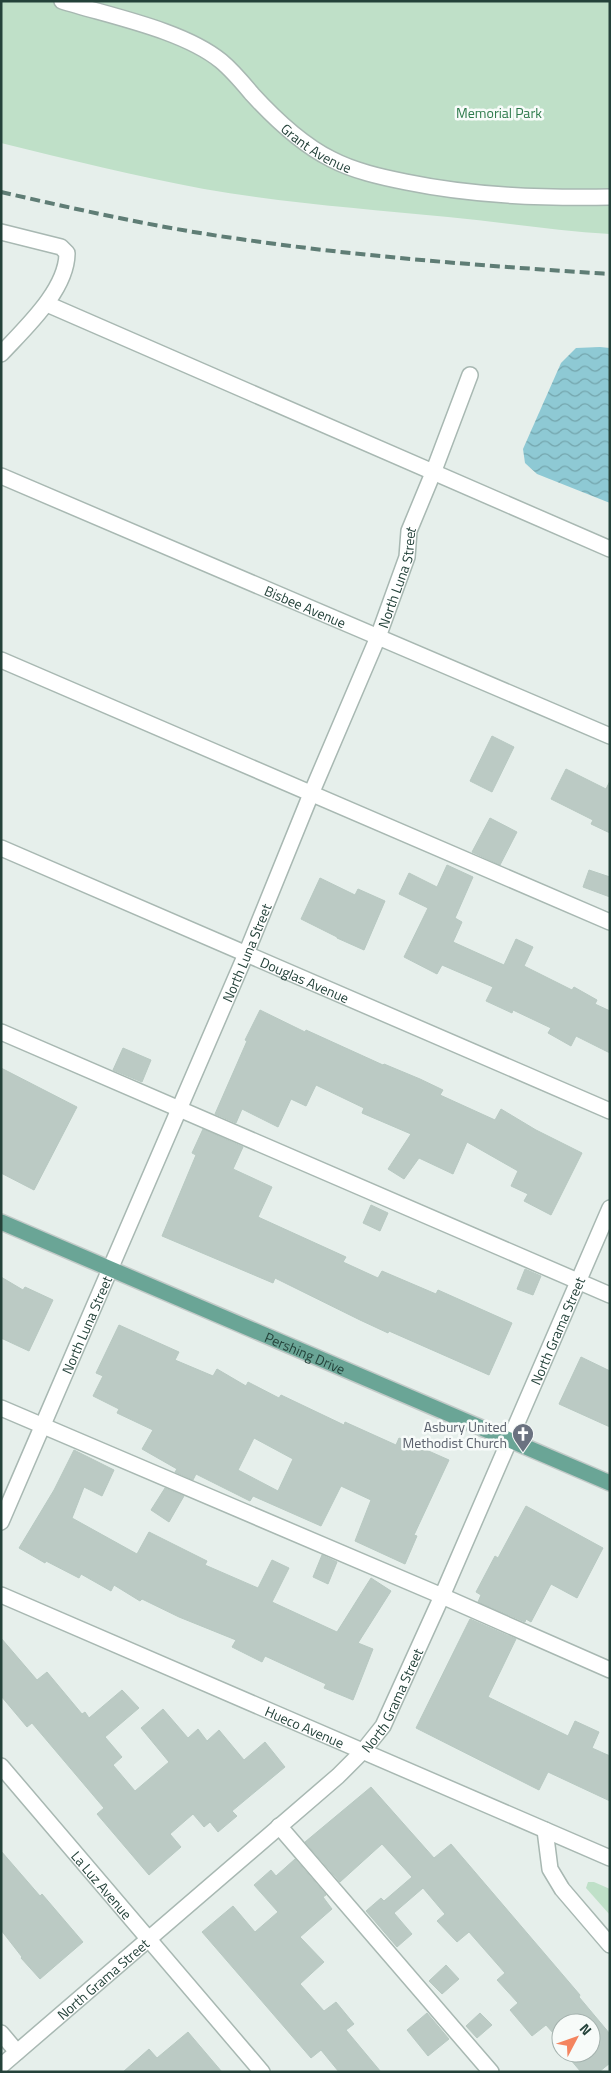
<svg xmlns="http://www.w3.org/2000/svg" width="611" height="2073" viewBox="0 0 611 2073" font-family="'Titillium Web',sans-serif">
  <defs>
    <pattern id="water-waves" width="16" height="10" patternUnits="userSpaceOnUse" patternTransform="scale(1.25)"><rect width="16" height="10" fill="#8ec9d4"/><path d="M0 5q4-4 8 0t8 0" fill="none" stroke="#74a5ad"/></pattern>
  </defs>
  <rect width="100%" height="100%" fill="#e6efeb"/>
  <g fill="#bfe0c8">
    <path d="M1,1H610V234C556,231 502,222 448,217C367,209 285,203 204,189C136,176 69,160 1,143Z"/>
    <polygon points="588,1882 594,1882 610,1889 610,1915 586,1888"/>
  </g>
  <polygon fill="url(#water-waves)" points="600,347 610,348 610,503 537,474 525,463 523,449 561,363 576,348"/>
  <g fill="#bbcac4" stroke="#b8c9c2" fill-rule="evenodd">
    <polygon points="492,736 514,747 492,792 470,781"/>
    <polygon points="566,769 606,789 610,781 610,833 591,824 593,820 551,799"/>
    <polygon points="490,818 517,832 500,865 472,852"/>
    <polygon points="447,865 473,877 455,918 462,922 453,942 504,965 516,939 533,947 524,966 572,990 574,987 597,1000 595,1004 610,1011 610,1053 576,1036 571,1046 548,1033 551,1028 513,1010 512,1013 486,1001 493,987 442,965 437,974 404,957 428,908 399,894 409,873 437,887"/>
    <polygon points="589,870 610,877 610,897 583,887"/>
    <polygon points="320,878 355,895 358,889 385,901 364,950 337,938 337,937 301,919"/>
    <polygon points="260,1010 305,1032 306,1030 383,1065 384,1064 420,1079 443,1090 440,1095 495,1120 501,1109 536,1130 582,1153 551,1215 524,1201 528,1194 511,1186 518,1171 467,1142 453,1174 419,1158 404,1179 388,1169 411,1134 362,1113 364,1108 316,1085 306,1106 291,1099 278,1127 242,1109 236,1123 215,1114 247,1041 245,1040"/>
    <polygon points="123,1048 151,1060 142,1082 113,1070"/>
    <polygon points="1,1068 77,1107 34,1190 1,1173"/>
    <polygon points="203,1129 243,1147 233,1169 272,1187 258,1217 346,1257 343,1262 378,1278 382,1271 436,1294 438,1290 512,1323 489,1375 389,1331 388,1333 360,1320 275,1278 273,1283 162,1236 196,1155 192,1153"/>
    <polygon points="371,1205 388,1213 380,1231 363,1223"/>
    <polygon points="525,1269 541,1276 533,1295 517,1289"/>
    <polygon points="1,1277 23,1290 25,1287 53,1300 29,1351 1,1338"/>
    <path d="M119,1325L179,1352L175,1360L213,1376L217,1369L246,1386L248,1382L279,1398L281,1395L344,1425L345,1422L396,1445L399,1438L449,1460L414,1535L417,1536L405,1564L355,1541L371,1500L341,1486L321,1526L253,1496L250,1501L196,1474L193,1480L175,1472L177,1469L142,1449L153,1430L117,1413L119,1409L93,1396L103,1376L96,1373ZM254,1438L293,1459L278,1491L238,1470Z"/>
    <polygon points="581,1357 610,1371 610,1427 559,1404"/>
    <polygon points="74,1450 114,1470 102,1496 84,1487 72,1518 137,1554 149,1532 207,1561 205,1565 258,1588 272,1560 289,1568 272,1602 337,1632 371,1578 391,1591 358,1643 373,1649 353,1700 324,1688 326,1684 265,1656 262,1662 232,1647 236,1640 179,1617 142,1599 140,1601 114,1585 111,1591 81,1574 79,1578 46,1561 45,1563 19,1548 54,1490"/>
    <polygon points="165,1488 184,1496 169,1522 151,1510"/>
    <polygon points="526,1506 603,1548 577,1598 551,1584 531,1622 526,1619 525,1622 478,1602 481,1595 476,1592 495,1556 498,1558"/>
    <polygon points="322,1555 337,1562 328,1584 313,1577"/>
    <polygon points="470,1619 516,1639 488,1697 568,1736 575,1721 599,1732 592,1748 610,1756 610,1801 548,1772 539,1790 416,1728"/>
    <polygon points="1,1638 37,1680 47,1672 82,1714 85,1712 89,1718 122,1690 139,1708 105,1737 122,1757 113,1765 135,1791 169,1762 141,1728 163,1709 188,1738 198,1729 207,1741 219,1730 244,1760 265,1742 285,1767 232,1811 237,1816 218,1832 210,1822 204,1827 193,1814 170,1834 181,1847 149,1875 97,1814 104,1808 32,1723 27,1727 1,1696"/>
    <polygon points="371,1787 434,1858 451,1844 580,1995 579,1997 610,2034 610,2063 599,2072 581,2072 570,2059 573,2056 570,2053 591,2053 591,2023 561,2023 561,2042 546,2025 532,2036 510,2010 518,2003 497,1980 505,1973 469,1932 457,1942 437,1921 445,1914 423,1888 394,1913 412,1934 397,1947 366,1911 381,1898 384,1901 412,1877 382,1844 340,1882 305,1842"/>
    <polygon points="1,1851 40,1896 42,1894 83,1942 40,1979 21,1958 22,1957 1,1930"/>
    <polygon points="295,1859 326,1895 323,1897 332,1909 300,1937 324,1962 300,1984 324,2011 336,2002 354,2024 346,2030 381,2072 339,2072 321,2050 311,2058 202,1932 233,1906 255,1932 278,1912 254,1885 271,1870 276,1876"/>
    <polygon points="446,1965 459,1979 442,1994 429,1981"/>
    <polygon points="427,2013 449,2039 428,2056 407,2030"/>
    <polygon points="480,2013 492,2025 477,2038 466,2026"/>
    <polygon points="188,2032 222,2072 123,2072 149,2049 157,2058"/>
  </g>
  <g fill="none" stroke-linecap="round" stroke-linejoin="round">
    <g stroke="#a8b8b2" stroke-width="18">
      <g id="minor">
        <path id="s1" d="M62,1C110,16 183,30 221,61C233,71 242,82 252,94C274,118 301,144 331,159C354,171 381,177 406,182C474,196 541,198 610,197"/>
        <path d="M1,232L61,247L67,253C67,290 25,328 1,354"/>
        <polyline points="47,304 610,549"/>
        <path id="s2" d="M1,476L610,736"/>
        <polyline points="1,660 610,922"/>
        <path id="s3" d="M1,848L610,1111"/>
        <polyline points="1,1032 610,1295"/>
        <polyline points="1,1408 442,1596 610,1670"/>
        <path id="s4" d="M1,1522L246,954L311,794L378,637L407,557L409,531L433,473L470,375"/>
        <path id="s5" d="M1,1595L610,1858"/>
        <path id="s6" d="M1,1766L262,2072"/>
        <polyline points="279,1826 491,2072"/>
        <polyline points="545,1830 550,1869 562,1889 610,1945"/>
        <polyline points="1,2033 17,2052"/>
        <path id="s7" d="M1,2066L338,1776L363,1751L383,1726L442,1596L610,1208"/>
      </g>
    </g>
    <g stroke="#c2cac8" stroke-width="18">
      <g id="major">
        <path id="s8" d="M1,1222L610,1483"/>
      </g>
    </g>
    <use href="#minor" stroke="#fff" stroke-width="15"/>
    <use href="#major" stroke="#6aa596" stroke-width="15"/>
    <path stroke="#5f7d75" stroke-width="4" stroke-dasharray="10 5" stroke-linecap="butt" d="M1,192C80,210 159,228 240,239C362,257 486,266 610,274"/>
  </g>
  <defs>
    <g id="church-pin" transform="scale(1.125)"><path d="M0 17L-7.5 6A9.5 9.5 0 1 1 7.5 6Z" fill="#6b7280" stroke="#f7fbf9"/><path d="M-1.2-6h2.4v3.5h3.3v2.4h-3.3V6h-2.4V-.1h-3.3v-2.4h3.3Z" fill="#fff"/></g>
  </defs>
  <g fill-rule="evenodd">
    <use href="#church-pin" x="523" y="1434"/>
  </g>
  <g text-anchor="middle" dominant-baseline="central" stroke-width="5" stroke-linejoin="round" paint-order="stroke">
    <g font-size="14" fill="#2d7a4b" stroke="#f7fbf9">
      <text x="499" y="112">Memorial Park</text>
    </g>
    <g font-size="14" fill="#24423a" stroke="#f7fbf9">
      <text stroke="none"><textPath href="#s1" startOffset="301">Grant Avenue</textPath></text>
      <text stroke="none"><textPath href="#s4" startOffset="1025">North Luna Street</textPath></text>
      <text stroke="none"><textPath href="#s2" startOffset="331">Bisbee Avenue</textPath></text>
      <text stroke="none"><textPath href="#s4" startOffset="620">North Luna Street</textPath></text>
      <text stroke="none"><textPath href="#s3" startOffset="331">Douglas Avenue</textPath></text>
      <text stroke="none"><textPath href="#s4" startOffset="215">North Luna Street</textPath></text>
      <text stroke="none"><textPath href="#s7" startOffset="944">North Grama Street</textPath></text>
      <text stroke="none"><textPath href="#s8" startOffset="331">Pershing Drive</textPath></text>
      <text stroke="none"><textPath href="#s7" startOffset="539">North Grama Street</textPath></text>
      <text stroke="none"><textPath href="#s5" startOffset="331">Hueco Avenue</textPath></text>
      <text stroke="none"><textPath href="#s6" startOffset="156">La Luz Avenue</textPath></text>
      <text stroke="none"><textPath href="#s7" startOffset="134">North Grama Street</textPath></text>
    </g>
    <g font-size="14" fill="#5b616d" stroke="#f7fbf9" text-anchor="end">
      <text x="507" y="1426">Asbury United<tspan x="507" dy="16">Methodist Church</tspan></text>
    </g>
  </g>
  <rect width="611" height="2073" fill="none" stroke="#24423a" stroke-width="5"/>
  <g transform="translate(576 2038) rotate(49)"><circle r="24" fill="#f7fbf9" stroke="#a3b1ad"/>
  <path d="M0-4L9 19L0 12L-9 19Z" fill="#f4845f"/>
  <text y="-8" font-size="14" font-weight="bold" text-anchor="middle" fill="#24423a">N</text>
  </g>
</svg>
